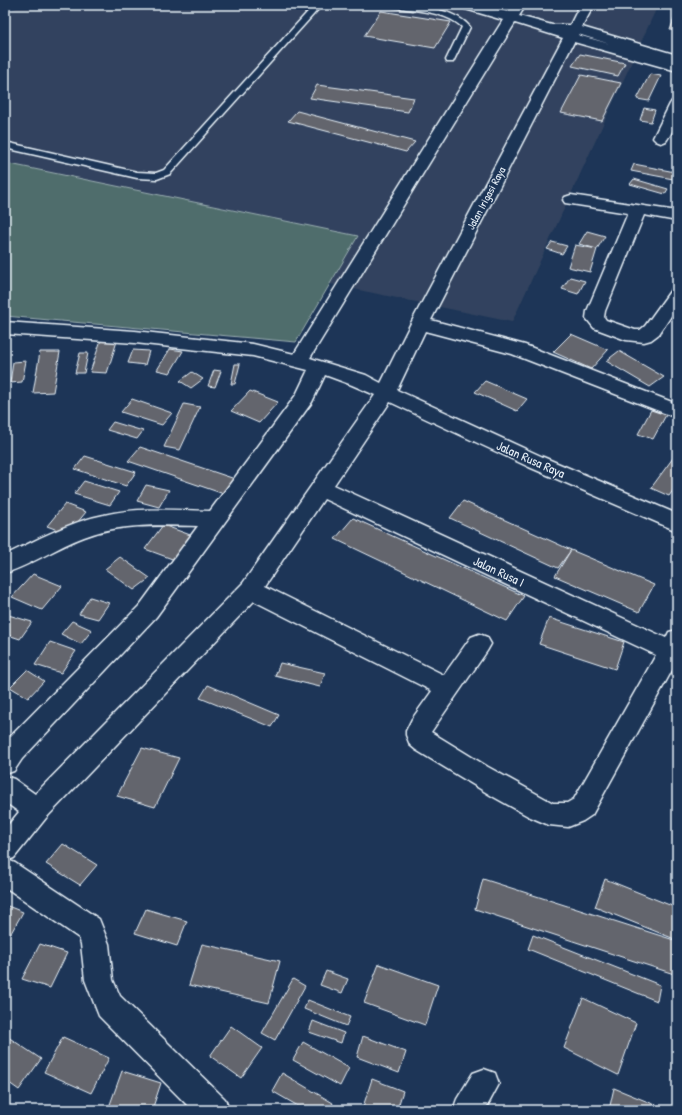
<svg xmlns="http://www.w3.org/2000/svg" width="682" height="1115" viewBox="0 0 682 1115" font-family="'Patrick Hand',sans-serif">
  <rect width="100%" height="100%" fill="#1d3557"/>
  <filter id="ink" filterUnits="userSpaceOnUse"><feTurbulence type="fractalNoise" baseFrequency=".025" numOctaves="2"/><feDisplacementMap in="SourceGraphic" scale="8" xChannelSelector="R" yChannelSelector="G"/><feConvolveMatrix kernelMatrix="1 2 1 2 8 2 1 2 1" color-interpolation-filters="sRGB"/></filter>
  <g filter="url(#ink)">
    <polygon fill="#32435e" points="21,5 597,6 658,5 512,322 330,284 358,236 5,163 5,14"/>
    <polygon fill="#4f6d6c" stroke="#9cafb2" points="5,163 358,236 296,342 5,316"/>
    <g fill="#64656d" stroke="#e8f1f8">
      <polygon points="381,11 451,22 435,48 364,36"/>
      <polygon points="674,19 677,19 677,31 670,30"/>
      <polygon points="580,54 625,63 618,76 572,66"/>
      <polygon points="650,74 661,76 649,101 637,99"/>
      <polygon points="581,75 621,83 602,121 561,113"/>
      <polygon points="317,85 414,98 408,112 310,98"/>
      <polygon points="644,108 655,110 651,122 640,120"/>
      <polygon points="297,111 415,142 406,152 288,121"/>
      <polygon points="634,164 675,172 673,179 631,171"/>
      <polygon points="634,179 668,189 665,194 630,184"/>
      <polygon points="587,231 605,236 597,249 579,244"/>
      <polygon points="552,242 567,246 562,254 547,249"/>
      <polygon points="575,245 597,249 590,272 568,267"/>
      <polygon points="570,277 585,281 578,294 562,289"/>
      <polygon points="571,334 608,350 591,369 553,352"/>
      <polygon points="102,337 118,338 107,373 90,372"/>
      <polygon points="170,349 183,351 170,373 157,370"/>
      <polygon points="133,350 149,351 145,365 128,363"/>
      <polygon points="619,351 664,377 650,387 606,361"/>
      <polygon points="40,352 60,352 53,392 33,393"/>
      <polygon points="80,353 88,353 84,373 75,373"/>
      <polygon points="26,361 22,382 10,383 13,362"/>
      <polygon points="235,364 240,364 235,384 231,384"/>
      <polygon points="214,370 221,371 215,387 208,386"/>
      <polygon points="192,372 203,379 191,388 180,381"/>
      <polygon points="485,381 527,399 517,411 475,392"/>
      <polygon points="250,391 278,402 259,423 231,411"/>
      <polygon points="132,399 172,413 162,425 121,412"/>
      <polygon points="184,404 200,407 180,450 164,447"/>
      <polygon points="651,410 666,415 653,439 638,434"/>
      <polygon points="113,422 143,431 137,439 107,430"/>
      <polygon points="140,447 235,479 224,494 128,461"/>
      <polygon points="85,456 136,472 126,486 75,469"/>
      <polygon points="673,458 677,460 677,485 669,496 651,488"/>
      <polygon points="84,481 119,492 110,505 74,494"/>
      <polygon points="146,485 169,490 159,507 137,501"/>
      <polygon points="463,501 571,550 558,568 450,518"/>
      <polygon points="65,504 86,512 68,534 47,526"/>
      <polygon points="353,518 524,596 507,621 335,539"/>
      <polygon points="163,525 193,536 175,560 145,549"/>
      <polygon points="571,550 654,585 639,612 555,576"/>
      <polygon points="120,557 150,578 134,590 105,569"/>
      <polygon points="33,574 62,586 42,610 12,597"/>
      <polygon points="90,597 109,603 98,619 79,614"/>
      <polygon points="5,614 32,622 20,639 5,634"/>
      <polygon points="549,618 624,642 615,669 539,644"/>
      <polygon points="72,621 92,630 81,644 61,634"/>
      <polygon points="50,642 76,651 61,673 35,665"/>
      <polygon points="280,663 325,673 320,687 275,676"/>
      <polygon points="27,670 44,681 28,698 10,687"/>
      <polygon points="208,685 279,715 272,727 200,698"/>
      <polygon points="142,748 179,758 155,807 117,796"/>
      <polygon points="63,844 97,865 80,885 46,864"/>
      <polygon points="483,879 677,941 677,975 475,909"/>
      <polygon points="605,879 677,908 677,940 595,907"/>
      <polygon points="5,905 23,912 11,933 5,931"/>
      <polygon points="146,909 187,921 177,946 135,933"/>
      <polygon points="533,935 660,985 657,1001 528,949"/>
      <polygon points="40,944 67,953 50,988 22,979"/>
      <polygon points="202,944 280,961 269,1003 189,985"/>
      <polygon points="379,964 438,985 425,1025 364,1003"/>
      <polygon points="326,971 348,979 342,993 320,985"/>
      <polygon points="293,979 305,986 275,1040 262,1033"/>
      <polygon points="583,998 636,1023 618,1075 564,1048"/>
      <polygon points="308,1000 350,1017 346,1026 304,1009"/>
      <polygon points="313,1021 344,1033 341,1043 309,1032"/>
      <polygon points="231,1026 262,1048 241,1078 210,1056"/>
      <polygon points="5,1035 41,1059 19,1090 5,1080"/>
      <polygon points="363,1036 406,1052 399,1073 357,1057"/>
      <polygon points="63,1037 109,1058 91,1093 44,1072"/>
      <polygon points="303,1042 349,1068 340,1086 293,1060"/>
      <polygon points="122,1071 161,1083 152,1110 108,1110"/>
      <polygon points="282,1073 333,1103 330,1110 305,1110 272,1091"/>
      <polygon points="372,1079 403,1091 397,1110 362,1110"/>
      <polygon points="614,1088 658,1106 657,1110 609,1110"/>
    </g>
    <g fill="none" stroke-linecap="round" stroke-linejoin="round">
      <g stroke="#e8f1f8" stroke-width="3">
        <g id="service">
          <polygon points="314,5 322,5 170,174 157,179 137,178 5,148 5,142 137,172 156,173 164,170"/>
          <path d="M389,5C413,5 454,7 470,27L453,62H447L446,60L462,27C445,11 415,11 393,7Z"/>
        </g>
      </g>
      <g stroke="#e8f1f8" stroke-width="3">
        <g id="minor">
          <path d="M460,5H482L508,12L512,5H526L519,16L552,25H570L580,5H594L582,27L677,55V71L574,42L431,320L525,345L677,404V418L512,354L425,331L397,390L543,457L677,514V531L529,467L390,402L334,485L666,638L669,632L677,630V664L676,663L592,815L583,821L568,827L549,825L528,816L492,796L416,750L410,745L406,735V731L412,719L432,691L254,601L46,818L14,858L8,860L15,863L99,919L109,944L113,980L120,996L225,1099L229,1110H192L99,1016L85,980L81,944L79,938L5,887V829L19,812L5,802V776L14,779L35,794L243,583L375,395L352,385L325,375L312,402L156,617L22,759L14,771L5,774V742L140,605L198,526C160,525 120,523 84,537C57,547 33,564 6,573L5,555C37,540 69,522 104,515C138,507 175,510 210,511L296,395L308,370L253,356L135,343L5,334V322L135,331L253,344L294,354L503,20L462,8ZM515,23L563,38L411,323L381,383L366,375L310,358ZM578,34L610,44L578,35ZM324,499L656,655L574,799L567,803H553L488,767L431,732L487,651L491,644L487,637L479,634L471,637L444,675L265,586Z"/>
          <path d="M677,100C677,117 677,126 666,141L661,143L656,141L653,138L670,104L672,101Z"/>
          <polygon points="571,195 677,211 677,221 644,215 605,311 604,317 606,320 635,330 640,330 645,326 671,290 677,288 677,307 659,334 651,340 644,342 626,340 594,328 586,318 587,311 628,213 565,203 563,200 565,197"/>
          <polygon points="484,1069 495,1073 499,1084 485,1110 453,1110 457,1099 473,1073"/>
        </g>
      </g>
      <use href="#service" fill="#1d3557" fill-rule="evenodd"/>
      <use href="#minor" fill="#1d3557" fill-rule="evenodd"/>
    </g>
  </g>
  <g text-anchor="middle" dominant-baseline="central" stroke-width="3" stroke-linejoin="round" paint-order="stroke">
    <g font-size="11" fill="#e8f1f8" stroke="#1d3557">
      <text transform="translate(486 198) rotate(-62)">Jalan Irigasi Raya</text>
    </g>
    <g font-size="13" fill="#e8f1f8" stroke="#1d3557">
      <text transform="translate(531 459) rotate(24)">Jalan Rusa Raya</text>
      <text transform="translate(499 571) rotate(25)">Jalan Rusa I</text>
    </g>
  </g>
  <rect width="682" height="1115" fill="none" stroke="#1d3557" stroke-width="20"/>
  <rect x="10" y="10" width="662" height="1095" fill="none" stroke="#e8f1f8" stroke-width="1.5" filter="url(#ink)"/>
</svg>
